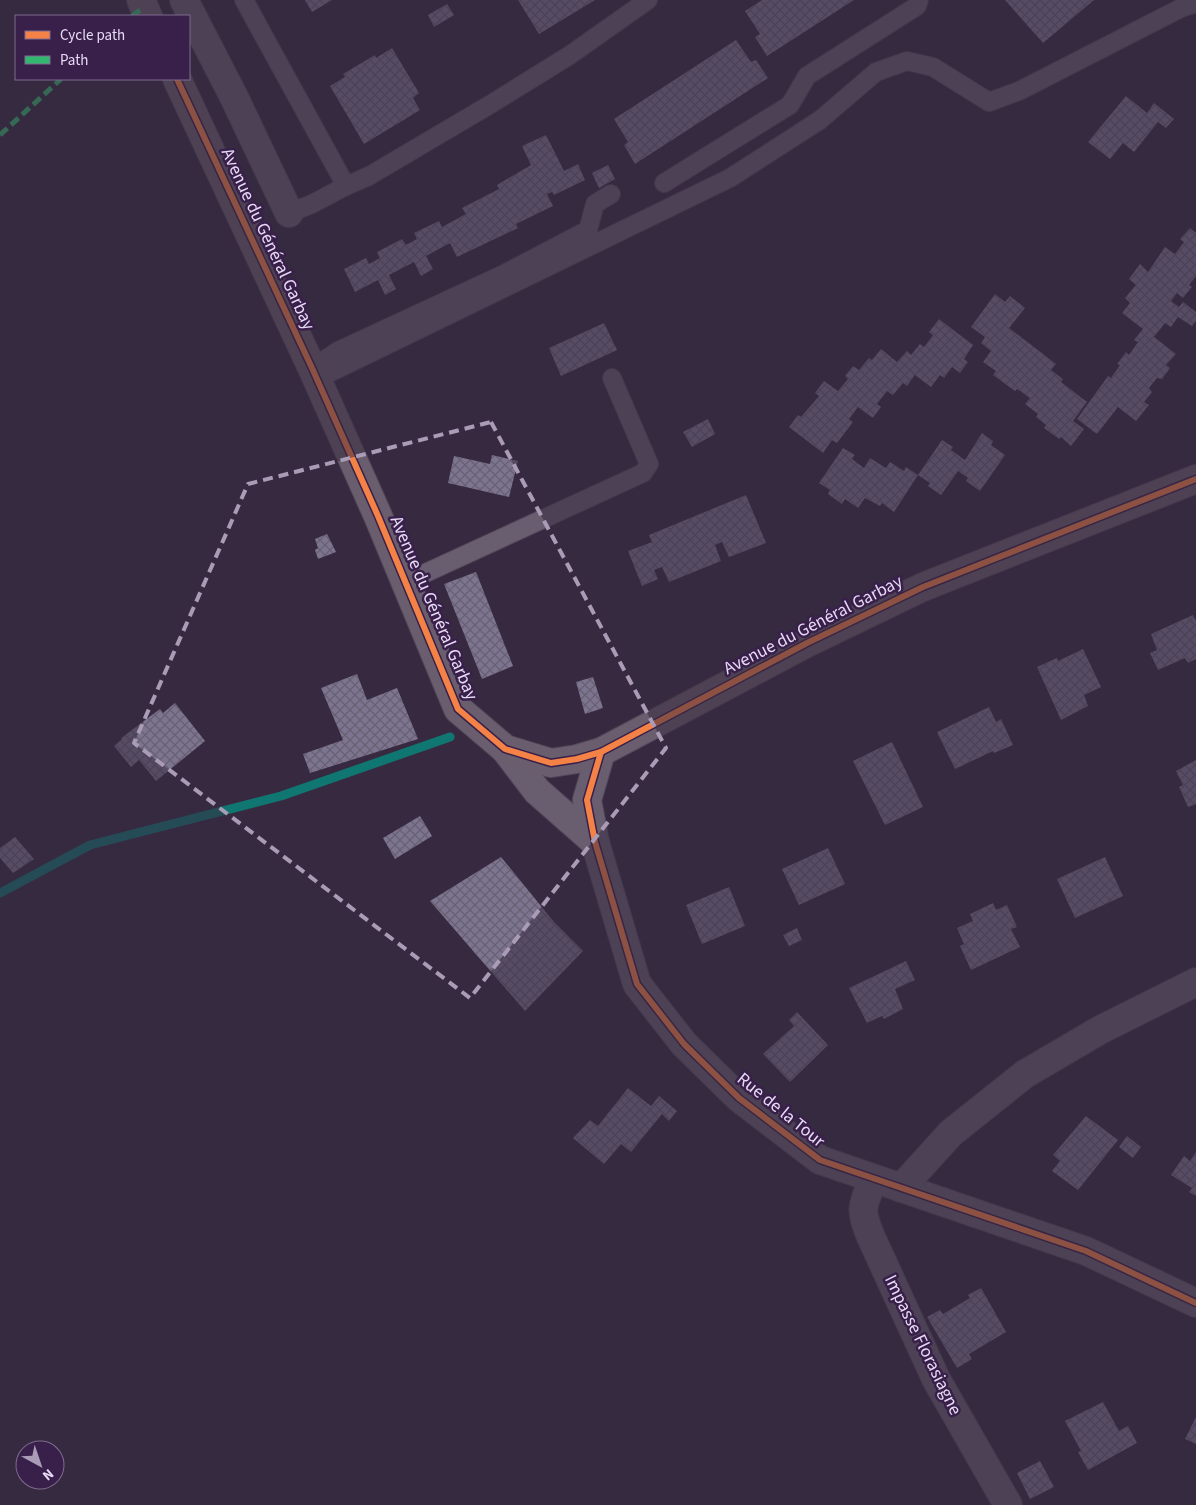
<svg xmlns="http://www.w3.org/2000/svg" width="1196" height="1505" viewBox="0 0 1196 1505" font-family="'Source Sans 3',sans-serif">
  <defs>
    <pattern id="building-cross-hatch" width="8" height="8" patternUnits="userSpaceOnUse" patternTransform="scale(1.25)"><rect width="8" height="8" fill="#7d758f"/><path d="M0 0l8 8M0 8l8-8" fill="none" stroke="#676073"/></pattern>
  </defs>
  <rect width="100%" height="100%" fill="#372a40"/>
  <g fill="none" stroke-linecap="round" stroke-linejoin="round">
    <polyline stroke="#107672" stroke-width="9" points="0,893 90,845 281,796 450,737"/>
  </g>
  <g fill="url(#building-cross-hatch)">
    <polygon points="305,0 332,0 312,12"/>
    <polygon points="518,0 595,0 539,34"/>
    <polygon points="762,0 854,0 767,56 755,37 760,34 745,11"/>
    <polygon points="1005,0 1094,0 1043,43"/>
    <polygon points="447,4 454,15 434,27 428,15"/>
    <polygon points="736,40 751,62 756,60 768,78 635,164 624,145 628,142 614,119"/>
    <polygon points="392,48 419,93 413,98 420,110 364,144 330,86 345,77 343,74 375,55 376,58"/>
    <polygon points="1126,96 1147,113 1154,103 1174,119 1166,128 1158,122 1134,152 1123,143 1110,159 1088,142"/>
    <polygon points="546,135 564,171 578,164 585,180 554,195 552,192 547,194 553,206 516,224 518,228 457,257 450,243 426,256 433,269 421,276 414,262 389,275 396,289 385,295 378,280 355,292 344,269 366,258 369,264 380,258 377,252 402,239 406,245 417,239 414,233 439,221 442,227 466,214 462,208 499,189 497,185 531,165 522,146"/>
    <polygon points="608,165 615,179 599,188 592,173"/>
    <polygon points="1190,228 1196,233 1196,276 1189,285 1192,287 1183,298 1177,293 1171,301 1179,307 1183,302 1196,312 1196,321 1192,326 1178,317 1171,327 1165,323 1154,337 1176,354 1166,365 1170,368 1162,379 1157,378 1149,388 1152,392 1144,402 1149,405 1136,421 1118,407 1097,434 1077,419 1108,376 1111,378 1120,365 1117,364 1126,352 1129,355 1138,342 1134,340 1143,329 1122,313 1130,303 1125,298 1136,285 1129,279 1140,264 1148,272 1165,247 1175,254 1184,242 1180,239"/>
    <polygon points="995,294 1005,302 1010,296 1025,308 1009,328 1056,364 1051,370 1063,379 1061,382 1087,402 1073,421 1084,429 1071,446 1061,437 1059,439 1044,428 1046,425 1036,417 1038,414 1025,404 1030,398 1017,389 1015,391 993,375 996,371 983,362 991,351 981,343 985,337 971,327"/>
    <polygon points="939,319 973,345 964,359 968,362 960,373 952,367 944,378 940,375 931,387 915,375 907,386 903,383 893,395 887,391 877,404 881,407 873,418 858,407 849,419 853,422 837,443 832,440 823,453 789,427 798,415 801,417 819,396 815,393 824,381 838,391 848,379 845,376 853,366 859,370 869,358 872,360 881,349 897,362 907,351 911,355 920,344 924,347 933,335 929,332"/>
    <polygon points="604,323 617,350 561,376 549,348"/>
    <polygon points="708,419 715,434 692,447 683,432"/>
    <polygon points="982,433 993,441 991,445 1005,455 980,491 966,481 968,478 958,471 941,495 928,486 930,483 918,475 942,440 953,447 951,450 965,460"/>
    <polygon points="843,448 855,455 852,459 864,468 870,458 886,468 890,462 904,471 906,467 918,475 894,512 882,503 880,506 865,498 858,508 845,499 842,504 828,494 830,490 819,483"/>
    <polygon points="492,455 518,461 509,497 448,483 454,456 490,464"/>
    <polygon points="746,495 766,543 729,557 722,542 715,545 721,561 669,582 662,567 654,570 658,579 642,586 628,551 652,542 649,535"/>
    <polygon points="327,534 336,552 318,559 315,550 318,548 315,539"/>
    <polygon points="476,572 513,666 482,679 444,584"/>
    <polygon points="1193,615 1196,621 1196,659 1188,663 1185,658 1158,670 1150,653 1157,650 1151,634"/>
    <polygon points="1083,649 1101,687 1084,695 1088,706 1061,720 1037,667 1057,658 1058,661"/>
    <polygon points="357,674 367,700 397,688 418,739 310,773 303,754 343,740 321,688"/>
    <polygon points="593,677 603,708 585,714 576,682"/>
    <polygon points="175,703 205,741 156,781 139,760 131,767 114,746 122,739 121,738 160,709 163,713"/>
    <polygon points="989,707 996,722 1001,719 1013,745 994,753 993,751 955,769 937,732"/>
    <polygon points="892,742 923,807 885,825 853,761"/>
    <polygon points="1196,760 1196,804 1188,807 1179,787 1183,785 1176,771"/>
    <polygon points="420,816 432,836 395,859 383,838"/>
    <polygon points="15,837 34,859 13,873 0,858 0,848"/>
    <polygon points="828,848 845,884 799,905 782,869"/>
    <polygon points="501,857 554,922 583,951 525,1011 430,901"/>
    <polygon points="1105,857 1123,896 1075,918 1057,879"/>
    <polygon points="729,887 745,926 702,944 686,905"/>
    <polygon points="993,903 996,910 1007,905 1017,927 1011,929 1020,947 971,970 960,946 964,944 957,928 973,921 970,914"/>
    <polygon points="797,928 802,940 789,946 783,935"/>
    <polygon points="906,961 915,980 895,989 903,1009 884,1019 882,1016 867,1023 849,988"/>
    <polygon points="797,1012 828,1045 790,1082 763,1054 794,1026 789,1020"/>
    <polygon points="628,1088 651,1106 659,1096 677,1111 669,1121 662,1114 631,1152 621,1144 604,1164 573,1138 590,1120 598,1126"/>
    <polygon points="1086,1116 1118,1140 1078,1190 1052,1171 1060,1161 1053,1155"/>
    <polygon points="1127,1136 1141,1147 1133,1158 1119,1147"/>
    <polygon points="1196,1152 1196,1196 1189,1192 1192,1188 1171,1175 1184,1156 1190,1161"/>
    <polygon points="981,1288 1006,1332 969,1354 972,1359 957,1368 927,1317 940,1310 943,1314 970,1298 968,1295"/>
    <polygon points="1103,1402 1119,1431 1128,1426 1137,1443 1088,1470 1078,1452 1081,1451 1065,1421"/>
    <polygon points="1196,1417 1196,1444 1185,1439"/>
    <polygon points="1040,1461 1054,1487 1030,1499 1017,1473"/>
  </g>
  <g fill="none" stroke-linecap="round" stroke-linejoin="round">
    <g stroke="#52475b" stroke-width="20">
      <g id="lane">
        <polyline points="244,0 346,186"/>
        <polyline points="664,183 790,105 807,76 917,6 919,0"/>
        <polyline points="289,213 312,204 346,186 369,176 491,104 570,55 648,0"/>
        <polyline points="312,368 338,351 504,274 588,230 595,204 611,194"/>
        <polyline points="317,379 730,178 820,120 876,72 907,61 933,67 989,102 1019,91 1181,8 1196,3"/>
        <polyline points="406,582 643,473 649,464 612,378"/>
      </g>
    </g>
    <g stroke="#52475b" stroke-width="30">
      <g id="street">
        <polyline points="184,0 234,97 289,213"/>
        <polyline points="505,749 537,791 595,842"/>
        <polyline points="601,752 587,800 595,842 637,984 684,1044 739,1098 820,1160 1086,1251 1196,1303"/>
        <path d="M874,1179C862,1206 859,1209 871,1237L936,1379L1008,1505"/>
        <polyline points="901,1188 951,1133 1025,1074 1100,1030 1196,982"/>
      </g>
    </g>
    <g stroke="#52475b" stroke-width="30">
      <g id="secondary">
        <polyline points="141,0 148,16"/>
        <polyline points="177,79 312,368 378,516 458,709 505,749 551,763 577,759 601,752 807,643 923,587 1196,479"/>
      </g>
    </g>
    <use href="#lane" stroke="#685e6f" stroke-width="18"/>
    <use href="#street" stroke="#685e6f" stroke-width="28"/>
    <use href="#secondary" stroke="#6a5e6e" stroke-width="28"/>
    <g stroke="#33b770" stroke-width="5" stroke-dasharray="10 5" stroke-linecap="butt">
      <polyline points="132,16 144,7"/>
      <polyline points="0,135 61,79"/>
    </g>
    <g stroke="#38204a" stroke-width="9">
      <g id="cycleway">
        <polyline points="177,79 312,368 378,516 458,709 505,749 551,763 577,759 601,752 807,643 923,587 1196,479"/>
        <polyline points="601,752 587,800 595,842 637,984 684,1044 739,1098 820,1160 1086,1251 1196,1303"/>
      </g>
    </g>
    <use href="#cycleway" stroke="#f48246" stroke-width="6"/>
  </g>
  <path d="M0 0H1196V1505H0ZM491,422L666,748L470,998L134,743L248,484Z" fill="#372a40" fill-opacity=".55" fill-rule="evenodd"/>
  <path fill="none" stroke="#aa9cb6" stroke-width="4" stroke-dasharray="10 6" stroke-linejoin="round" d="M491,422L666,748L470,998L134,743L248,484Z"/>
  <g text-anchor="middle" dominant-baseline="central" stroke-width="5" stroke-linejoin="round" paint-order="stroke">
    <g font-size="18" fill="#e8daf5" stroke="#38204a">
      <text transform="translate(268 239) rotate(65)">Avenue du Général Garbay</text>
      <text transform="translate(434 608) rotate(67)">Avenue du Général Garbay</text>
      <text transform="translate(813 625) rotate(-27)">Avenue du Général Garbay</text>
      <text transform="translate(781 1110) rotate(39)">Rue de la Tour</text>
      <text transform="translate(923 1345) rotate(64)">Impasse Florasiagne</text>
    </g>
  </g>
  <rect x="15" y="15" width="175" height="65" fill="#38204a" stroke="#7e6a8e"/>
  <rect x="25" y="31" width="25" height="8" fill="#f48246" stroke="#7e6a8e"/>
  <text x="60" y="40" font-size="15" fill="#e8daf5">Cycle path</text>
  <rect x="25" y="56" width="25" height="8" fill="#33b770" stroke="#7e6a8e"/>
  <text x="60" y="65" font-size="15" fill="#e8daf5">Path</text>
  <g transform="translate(40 1465) rotate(140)"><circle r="24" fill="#38204a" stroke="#7e6a8e"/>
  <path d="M0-4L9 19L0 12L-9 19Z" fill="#aa9cb6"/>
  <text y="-8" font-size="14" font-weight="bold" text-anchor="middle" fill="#e8daf5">N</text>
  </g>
</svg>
